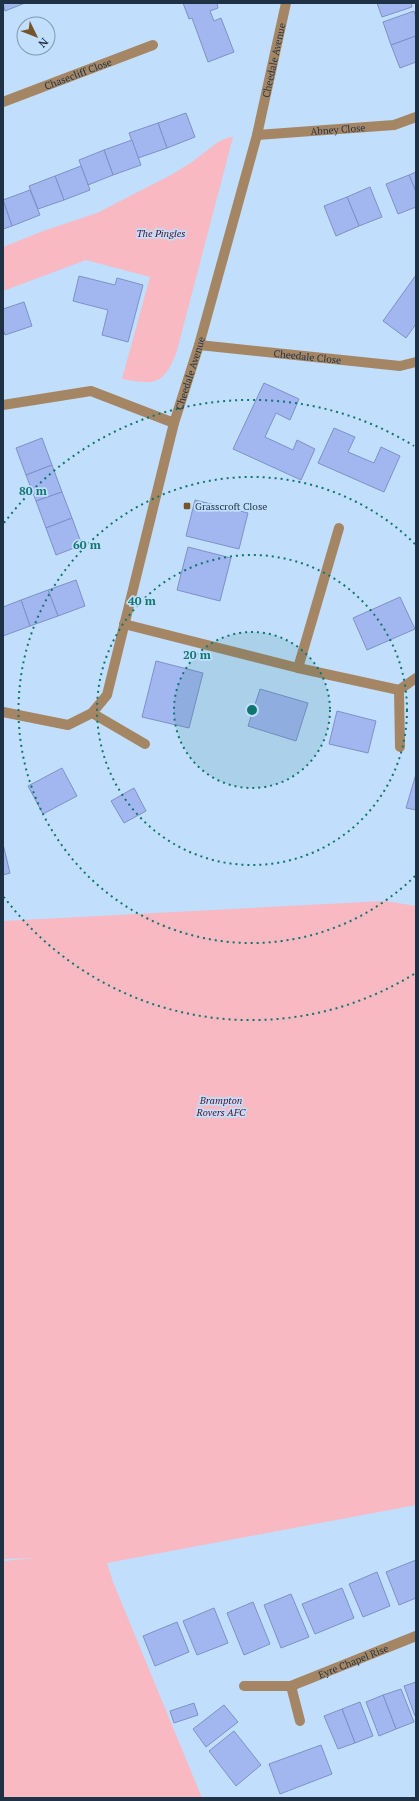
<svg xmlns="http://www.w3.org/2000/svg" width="419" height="1801" viewBox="0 0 419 1801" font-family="'PT Serif',serif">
  <rect width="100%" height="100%" fill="#c1defc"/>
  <g fill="#f8b9c2">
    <path d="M233,137L176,354C162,387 154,384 122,379L150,277L86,260L3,291V247L43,231L97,213L171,175L192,162L218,142L227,138Z"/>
    <polygon points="385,901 416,906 416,1505 107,1563 113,1582 202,1798 3,1798 3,1561 35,1558 3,1559 3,921"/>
  </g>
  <g fill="#a2b6f0" stroke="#7d91c8">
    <polygon points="3,3 25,3 5,11"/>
    <polygon points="183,3 217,3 218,8 210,11 214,21 221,18 234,52 208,62 192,18 189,19"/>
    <polygon points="377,3 411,3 412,7 382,17"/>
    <polygon points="414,11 416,18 416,36 391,45 383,22"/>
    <polygon points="416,36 416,62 400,68 391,45"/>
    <polygon points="186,113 195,137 167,148 158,123"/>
    <polygon points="158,123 167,148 138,158 129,133"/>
    <polygon points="132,140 141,165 113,175 104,150"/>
    <polygon points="104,150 113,175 88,185 79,160"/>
    <polygon points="81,166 90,190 64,200 55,176"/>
    <polygon points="416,172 416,192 409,175"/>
    <polygon points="409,175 416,192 416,207 398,214 386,184"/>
    <polygon points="55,176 64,200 38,209 29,186"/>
    <polygon points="370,187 382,217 359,226 347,197"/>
    <polygon points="30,190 40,215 12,226 3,200"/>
    <polygon points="347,197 359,226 336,236 324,206"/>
    <polygon points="3,200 12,226 3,229"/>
    <polygon points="416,275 416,324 406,338 383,321"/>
    <polygon points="79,276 115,285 117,278 143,285 128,342 102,335 108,310 73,301"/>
    <polygon points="24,302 32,326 5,335 3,329 3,309"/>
    <polygon points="264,383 299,399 290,420 276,413 265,437 293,450 297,440 315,449 301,480 233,449"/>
    <polygon points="334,428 355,437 348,452 374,463 381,447 400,456 384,492 318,463"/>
    <polygon points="42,438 52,465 26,475 16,448"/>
    <polygon points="52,465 62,492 36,501 26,475"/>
    <polygon points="62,492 72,518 46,528 36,501"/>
    <polygon points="195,500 248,513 239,549 186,536"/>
    <polygon points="72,518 82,545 56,555 46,528"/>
    <polygon points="188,547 231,558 220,601 177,590"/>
    <polygon points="76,580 85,606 58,616 48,590"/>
    <polygon points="48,590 58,616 30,626 21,600"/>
    <polygon points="400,597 415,629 367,650 353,618"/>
    <polygon points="21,600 30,626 3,636 3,607"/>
    <polygon points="156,661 203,673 189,728 142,717"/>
    <polygon points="260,689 308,703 296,741 248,726"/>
    <polygon points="337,711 376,721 368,753 329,744"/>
    <polygon points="62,768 77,796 43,814 28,786"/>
    <polygon points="416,774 416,810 406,808"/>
    <polygon points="134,788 146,811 124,823 111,801"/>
    <polygon points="3,844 10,873 3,875"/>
    <polygon points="416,1560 416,1598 399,1605 386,1572"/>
    <polygon points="377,1572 390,1606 363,1617 349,1584"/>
    <polygon points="342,1588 354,1618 315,1634 302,1604"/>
    <polygon points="291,1594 309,1637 281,1648 264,1605"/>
    <polygon points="253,1602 270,1644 244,1655 227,1613"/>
    <polygon points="214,1608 228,1643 197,1655 183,1621"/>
    <polygon points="177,1622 189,1652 155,1666 143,1636"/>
    <polygon points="416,1682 416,1716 415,1716 404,1686"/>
    <polygon points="401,1689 414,1722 396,1729 383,1695"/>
    <polygon points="383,1695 396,1729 379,1736 366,1702"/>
    <polygon points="360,1702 373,1736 355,1743 342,1709"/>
    <polygon points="194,1703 198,1715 174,1723 170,1711"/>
    <polygon points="224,1705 238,1722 206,1747 193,1729"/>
    <polygon points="342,1709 355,1743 338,1749 324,1716"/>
    <polygon points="234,1731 261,1765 236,1786 209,1751"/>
    <polygon points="321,1745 332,1774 280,1794 269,1764"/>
  </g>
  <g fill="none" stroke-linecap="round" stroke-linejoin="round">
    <g stroke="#a58664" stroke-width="10">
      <path id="s1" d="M3,102L153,45"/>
      <path id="s2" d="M257,135L394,125L416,117"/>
      <path id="s3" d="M199,345L400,366L416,362"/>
      <polyline points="3,405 91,391 174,423"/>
      <polyline points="124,624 298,668 399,690 400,747"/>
      <polyline points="298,668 339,528"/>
      <polyline points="399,690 416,678"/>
      <path id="s4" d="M3,712L68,725L92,713L107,695L174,423L199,345L257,135L286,3"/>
      <polyline points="92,713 145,744"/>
      <path id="s5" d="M244,1686H291L416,1636"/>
      <polyline points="291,1686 300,1721"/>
    </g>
  </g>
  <circle cx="252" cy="710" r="78" fill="#0f766e" fill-opacity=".12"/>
  <g fill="none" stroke="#0f766e" stroke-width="2" stroke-dasharray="2 4">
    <circle cx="252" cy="710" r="78"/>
    <circle cx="252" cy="710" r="155"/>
    <path d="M415 876A233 233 0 1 1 415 544"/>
    <path d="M414 974A310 310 0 0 1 4 897M4 523A310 310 0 0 1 414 446"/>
  </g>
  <rect fill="#75532b" stroke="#c1defc" stroke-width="1.5" x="183" y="502" width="8" height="8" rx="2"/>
  <g text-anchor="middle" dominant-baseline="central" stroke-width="3.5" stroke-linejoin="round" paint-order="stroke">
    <g font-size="10" fill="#1f3245" stroke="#c1defc">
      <text stroke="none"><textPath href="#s4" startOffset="773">Cheedale Avenue</textPath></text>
      <text stroke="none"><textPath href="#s1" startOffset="80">Chasecliff Close</textPath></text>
      <text stroke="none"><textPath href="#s2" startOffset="81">Abney Close</textPath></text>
      <text stroke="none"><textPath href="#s3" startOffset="109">Cheedale Close</textPath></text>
      <text stroke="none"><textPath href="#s4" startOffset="449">Cheedale Avenue</textPath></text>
      <text stroke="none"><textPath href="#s5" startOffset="114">Eyre Chapel Rise</textPath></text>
    </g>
    <g font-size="10" font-style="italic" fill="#520e21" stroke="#c1defc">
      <text x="161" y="233">The Pingles</text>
      <text x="221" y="1100">Brampton<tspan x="221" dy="12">Rovers AFC</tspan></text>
    </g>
    <g font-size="10" fill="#1f3245" stroke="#c1defc" text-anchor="start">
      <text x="195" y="506">Grasscroft Close</text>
    </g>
  </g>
  <circle cx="252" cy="710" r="6" fill="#0f766e" stroke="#c1defc" stroke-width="2"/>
  <g font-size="12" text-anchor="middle" font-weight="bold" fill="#0f766e" stroke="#c1defc" stroke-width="3.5" stroke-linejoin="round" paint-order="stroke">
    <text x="33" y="495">80 m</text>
    <text x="87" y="549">60 m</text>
    <text x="142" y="605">40 m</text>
    <text x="197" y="659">20 m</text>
  </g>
  <rect width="419" height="1801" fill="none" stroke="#1f3245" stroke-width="8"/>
  <g transform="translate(36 36) rotate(133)"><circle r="19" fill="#c1defc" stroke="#8099b3"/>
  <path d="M0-3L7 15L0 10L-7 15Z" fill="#75532b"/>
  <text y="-6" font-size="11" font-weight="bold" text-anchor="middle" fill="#1f3245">N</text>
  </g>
</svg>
